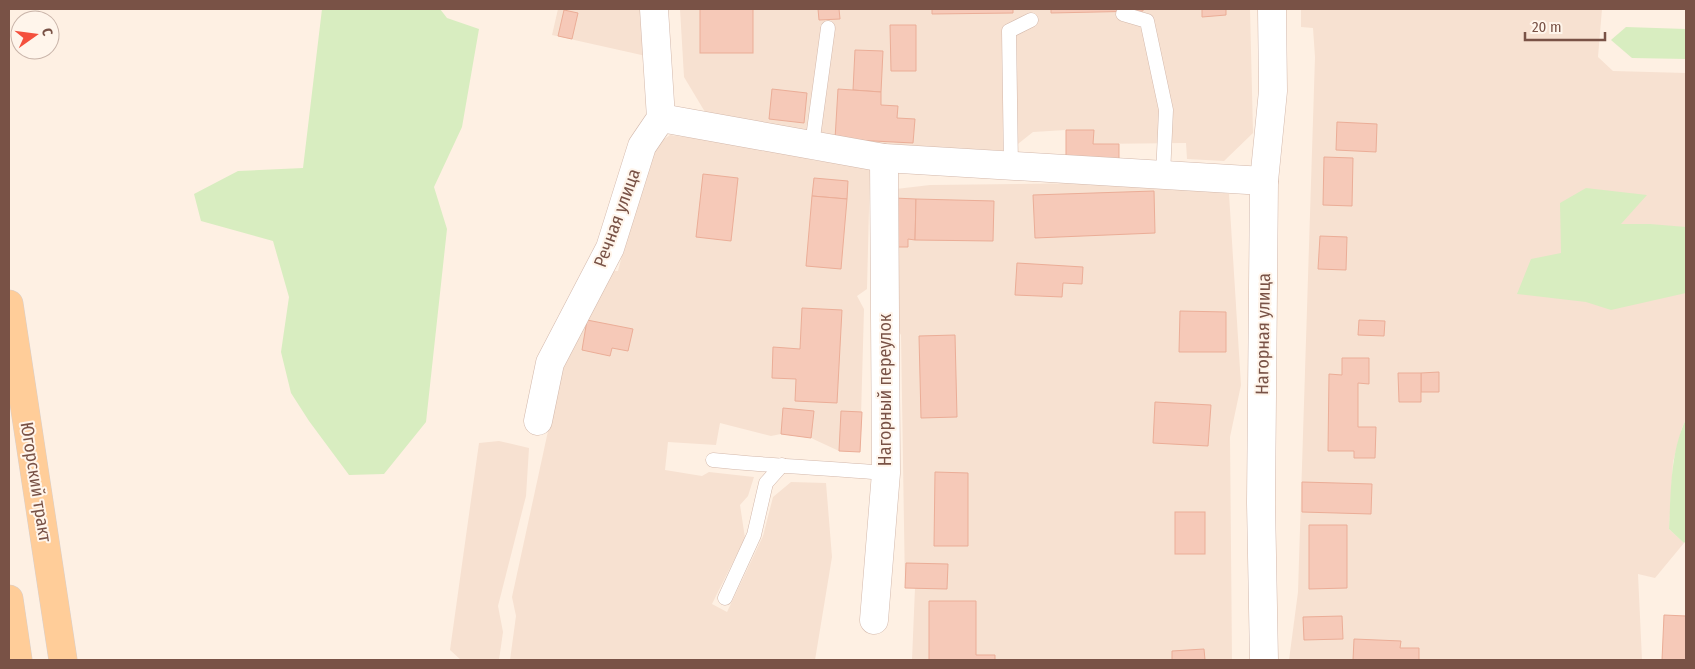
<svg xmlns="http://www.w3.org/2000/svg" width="1695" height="669" viewBox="0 0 1695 669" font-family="'Fira Sans Condensed',sans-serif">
  <rect width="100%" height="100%" fill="#fef0e3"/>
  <g fill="#f7e1d1">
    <polygon points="558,9 645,9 646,56 552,35"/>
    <polygon points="680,9 1250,9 1253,133 1224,161 1187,159 1186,143 1093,144 1093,130 1066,130 1033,132 1009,151 830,142 708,117 684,77"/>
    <polygon points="1301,9 1602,9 1598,57 1613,71 1686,73 1686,419 1682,428 1673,462 1669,529 1684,543 1655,578 1638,574 1642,660 1289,660 1298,592 1315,57 1313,28 1301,27"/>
    <polygon points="670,135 778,149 812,160 870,168 867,289 857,296 864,309 860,452 839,451 811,438 781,434 771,436 720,423 716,445 668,442 665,470 702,476 709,472 754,477 748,496 740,505 745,538 712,604 727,612 763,536 773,497 791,482 826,483 832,557 815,660 510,660 516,616 512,597 563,362 607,271 618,271 649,150"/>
    <polygon points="1166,182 1229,194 1241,385 1230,437 1232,660 912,660 915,588 905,588 901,335 888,316 896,189 930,185"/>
    <polygon points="499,441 529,448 526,496 498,606 503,632 499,660 461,660 450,650 479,443"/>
  </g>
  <g fill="#d8edc0">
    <polygon points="322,9 440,9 447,18 479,29 462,127 434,187 447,229 426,422 384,474 349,475 309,421 291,393 281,352 289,297 273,241 201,221 194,194 238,171 303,168"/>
    <polygon points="1626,27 1686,29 1686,59 1632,58 1611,40"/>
    <polygon points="1586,188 1647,195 1621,224 1650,224 1686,227 1686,293 1611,310 1586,302 1517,294 1531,259 1561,253 1560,203"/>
    <path d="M1686,419V541L1684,543L1669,529C1671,492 1670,453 1686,419Z"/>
  </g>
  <g fill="#f6c9b8" stroke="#ebad97">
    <rect x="700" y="9" width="53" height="44"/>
    <polygon points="818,9 839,9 840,19 819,20"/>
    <polygon points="932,9 1013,9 1013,13 932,14"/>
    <polygon points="1051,9 1143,9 1143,11 1051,13"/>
    <polygon points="1202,9 1226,9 1226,15 1202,17"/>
    <polygon points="564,10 578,13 572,39 558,36"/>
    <polygon points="890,25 916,25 916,71 891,71"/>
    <polygon points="855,50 883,51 881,92 853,90"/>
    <polygon points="772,89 807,93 804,123 769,119"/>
    <polygon points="838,89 881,92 881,105 898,106 897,118 915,119 913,143 835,139"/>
    <polygon points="1337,122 1377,124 1376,152 1336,150"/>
    <polygon points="1066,130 1094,130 1093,144 1119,144 1119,159 1066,157"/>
    <polygon points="1324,157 1353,158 1352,206 1323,205"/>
    <polygon points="703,174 738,178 731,241 696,237"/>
    <polygon points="814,178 848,181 847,199 812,196"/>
    <polygon points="1154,191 1155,233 1035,238 1033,195"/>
    <polygon points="812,196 847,199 841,269 806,266"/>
    <polygon points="894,198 916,199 915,240 908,239 908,247 892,247"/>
    <polygon points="916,199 994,201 993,241 915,240"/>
    <polygon points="1320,236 1347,237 1346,270 1318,269"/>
    <polygon points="1017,263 1083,267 1082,284 1063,283 1062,297 1015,295"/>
    <polygon points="802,308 842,310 837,403 795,401 796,379 772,378 773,347 800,349"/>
    <polygon points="1180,311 1226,312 1226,352 1179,352"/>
    <polygon points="587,320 633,329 628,351 612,348 610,356 582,350"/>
    <polygon points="1359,320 1385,321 1384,336 1358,335"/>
    <polygon points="955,335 957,417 921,418 919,336"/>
    <polygon points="1342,358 1369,358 1369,384 1358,383 1358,427 1376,427 1375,458 1354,458 1354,451 1328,451 1329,374 1342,375"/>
    <polygon points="1439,372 1439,392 1421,392 1421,373"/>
    <polygon points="1398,373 1421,373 1421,402 1399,402"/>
    <polygon points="1155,402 1211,405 1208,446 1153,443"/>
    <polygon points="783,408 814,411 811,438 781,434"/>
    <polygon points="841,411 862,412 860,452 839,451"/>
    <polygon points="935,472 968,473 968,546 934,546"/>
    <polygon points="1302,482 1372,484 1371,514 1302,512"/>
    <rect x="1175" y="512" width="30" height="42"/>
    <polygon points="1309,525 1347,525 1347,588 1309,589"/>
    <polygon points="906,563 948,564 947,589 905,588"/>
    <polygon points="929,601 976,601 976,655 995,655 995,660 929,660"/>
    <polygon points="1664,615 1686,616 1686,660 1662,660"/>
    <polygon points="1342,616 1343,639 1304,640 1303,617"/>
    <polygon points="1354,639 1401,641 1400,648 1419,648 1419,660 1353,660"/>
    <polygon points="1204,649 1205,660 1172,660 1172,651"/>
  </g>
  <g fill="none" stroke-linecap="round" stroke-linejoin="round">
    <g stroke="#d3b8ab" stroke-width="15">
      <g id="service">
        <polyline points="1123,14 1147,21 1166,110 1163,175"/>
        <polyline points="812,145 828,28"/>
        <polyline points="1011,166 1009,31 1031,20"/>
        <path d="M713,460C771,466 828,468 886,473"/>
        <polyline points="725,598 754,535 766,483 782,465"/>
      </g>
    </g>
    <g stroke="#d3b8ab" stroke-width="29">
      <g id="minor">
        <polyline points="661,118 884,158 1264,181"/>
        <polyline points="538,421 550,363 610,248 642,146 661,118 654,9"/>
        <polyline points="874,620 886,473 884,158"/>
        <polyline points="1264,660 1261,503 1264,181 1273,91 1272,9"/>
      </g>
    </g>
    <g stroke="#d9cfcb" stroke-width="29">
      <g id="primary">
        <polyline points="9,304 63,660"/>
        <polyline points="9,599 18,660"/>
      </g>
    </g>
    <use href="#service" stroke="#fff" stroke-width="14"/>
    <use href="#minor" stroke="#fff" stroke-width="28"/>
    <use href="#primary" stroke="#ffcd99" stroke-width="28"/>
  </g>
  <g text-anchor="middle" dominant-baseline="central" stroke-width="4" stroke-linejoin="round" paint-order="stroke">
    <g font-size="18" fill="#795246" stroke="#fff5eb">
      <text transform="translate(617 218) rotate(-70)">Речная улица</text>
      <text transform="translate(1263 334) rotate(-89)">Нагорная улица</text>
      <text transform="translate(885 390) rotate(-90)">Нагорный переулок</text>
      <text transform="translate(36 482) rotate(81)">Югорский тракт</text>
    </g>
  </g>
  <rect width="1695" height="669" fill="none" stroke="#795246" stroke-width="20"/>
  <g transform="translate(35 35) rotate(76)"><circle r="24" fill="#fff5eb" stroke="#c9b4a9"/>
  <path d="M0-4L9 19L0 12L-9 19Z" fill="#f4503d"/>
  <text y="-8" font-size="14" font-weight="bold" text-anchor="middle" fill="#795246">С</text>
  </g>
  <path d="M1525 32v8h80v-8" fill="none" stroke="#795246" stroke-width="2.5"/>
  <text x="1532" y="32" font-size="15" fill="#795246" stroke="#fff5eb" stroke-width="4" paint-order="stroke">20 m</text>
</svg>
